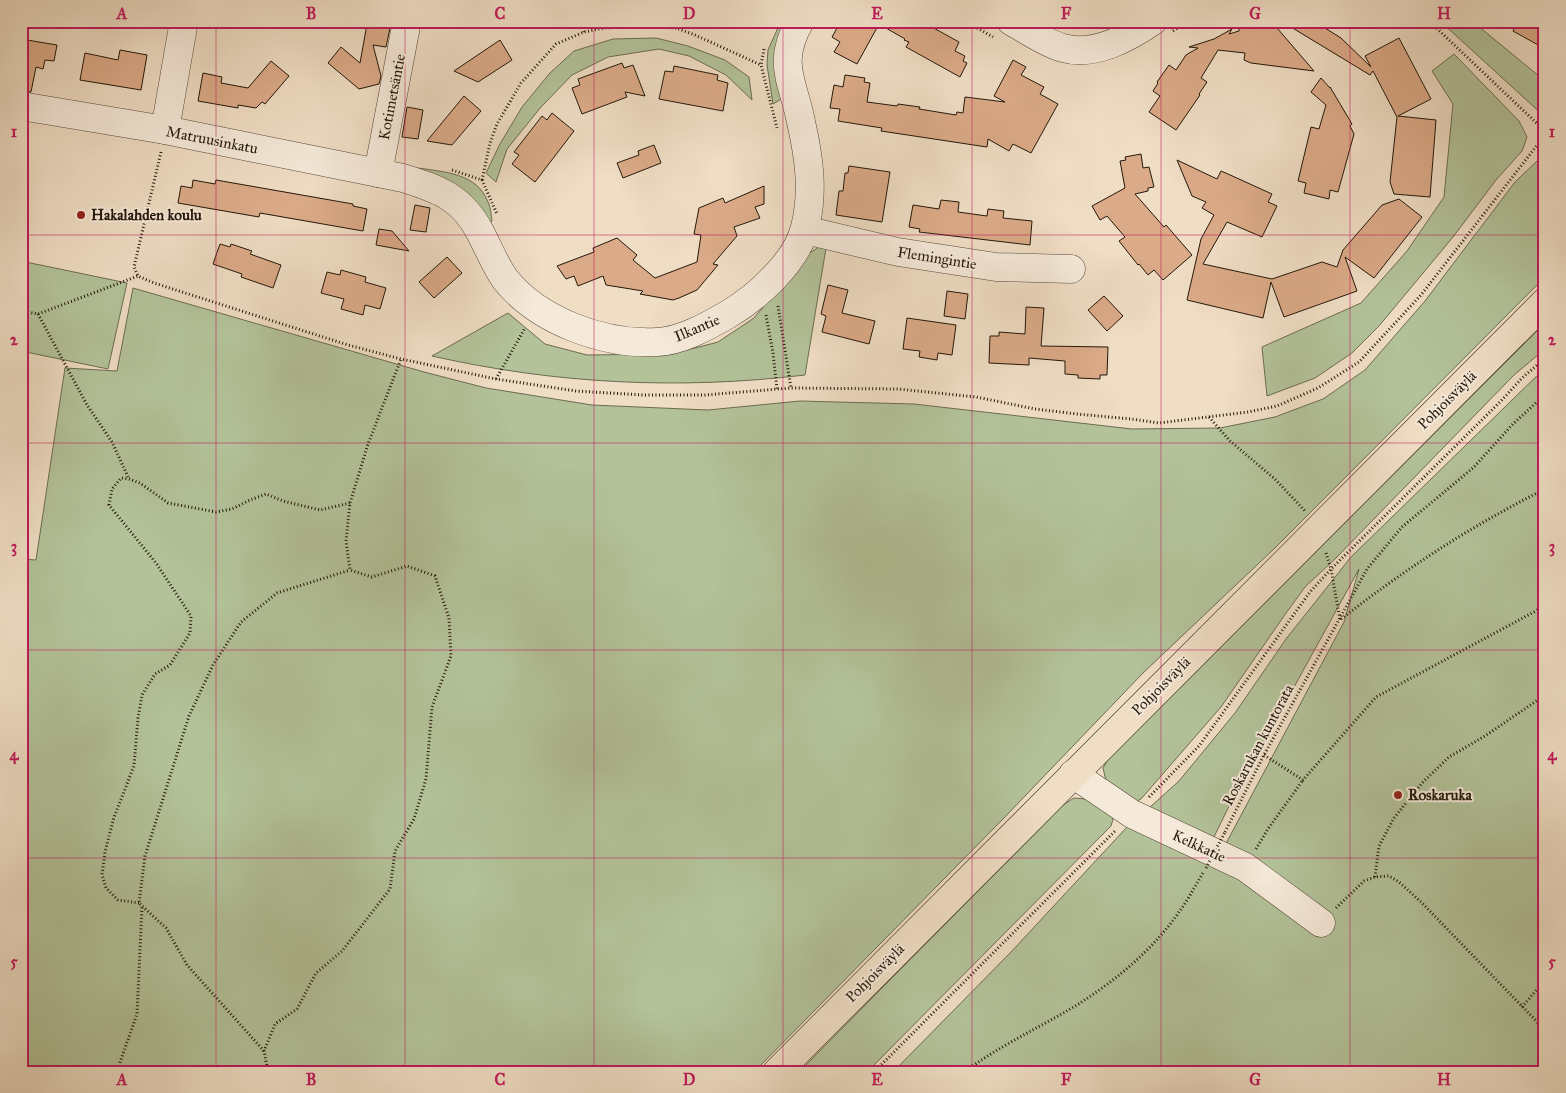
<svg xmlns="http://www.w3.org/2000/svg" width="1566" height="1093" viewBox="0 0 1566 1093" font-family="'IM FELL Great Primer',serif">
  <rect width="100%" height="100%" fill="#efddc4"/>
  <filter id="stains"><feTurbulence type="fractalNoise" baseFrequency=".004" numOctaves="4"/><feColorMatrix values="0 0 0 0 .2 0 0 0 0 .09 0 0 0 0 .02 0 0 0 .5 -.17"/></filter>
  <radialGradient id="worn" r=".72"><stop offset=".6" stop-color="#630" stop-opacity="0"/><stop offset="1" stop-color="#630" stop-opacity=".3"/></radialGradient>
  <g fill="#b3c299" stroke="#6b6c51">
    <polygon points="781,21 789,21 783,98 773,104 767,65 768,50"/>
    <polygon points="1440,21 1472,21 1545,81 1545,117"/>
    <polygon points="656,38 688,46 725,60 749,77 752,100 726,75 689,56 659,49 608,57 572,75 541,107 507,149 496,182 486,173 500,144 522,107 550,73 574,51 613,39"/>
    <polygon points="1454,54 1519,121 1527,137 1522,151 1496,180 1453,237 1379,326 1352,353 1315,378 1267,396 1262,347 1361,303 1407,251 1444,197 1453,104 1432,71"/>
    <polygon points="1545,159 1545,277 1276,547 1143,673 1002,820 754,1072 21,1072 23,1057 21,1056 21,559 36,560 65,368 117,371 133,288 424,372 486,388 592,405 708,410 800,401 914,404 1132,429 1220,428 1275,417 1323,399 1365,370 1425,301 1515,182 1537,161"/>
    <path d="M418,168C444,172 477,173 488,202C491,208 491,215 492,221L486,226L416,173Z"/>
    <path d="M827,242L805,375C679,390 556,384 432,356L508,313L545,344L587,355L672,354L718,342L754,318L808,254Z"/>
    <polygon points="21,261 127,283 108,369 21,351"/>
    <polygon points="1545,323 1545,349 1514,375 1335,559 1305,587 1284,616 1221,707 1141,799 1131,804 1107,785 1103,768 1108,759"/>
    <polygon points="1545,368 1545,1072 893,1072 1012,951 1127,827 1214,866 1344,622 1359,569 1233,798 1212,841 1148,809 1179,781 1235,713 1286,639 1351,557"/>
    <polygon points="1074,798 1085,799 1111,814 1113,819 1111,826 867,1072 799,1072 1063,805"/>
  </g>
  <g fill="#dbaa88" stroke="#231709">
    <polygon points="841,21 921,21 959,42 955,51 965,56 963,61 967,63 960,77 906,47 909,42 904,40 905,39 879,24 857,64 834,52 840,42 832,37"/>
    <polygon points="1250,21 1271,21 1314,71 1251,63 1244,60 1245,53 1218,50 1201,78 1207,82 1199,94 1200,95 1176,130 1149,112 1160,96 1153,91 1158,83 1157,82 1169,65 1176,70 1186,55 1198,48 1189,47 1214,39 1232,29 1229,34 1239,31 1239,27 1250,28"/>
    <polygon points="1518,21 1536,21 1545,26 1545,38 1540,46 1513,31"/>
    <polygon points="367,24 390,28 386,47 373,45 381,76 379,84 359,89 328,63 341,47 360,63"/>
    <polygon points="1286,24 1325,28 1341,38 1371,67 1365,56 1399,38 1431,99 1398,116 1436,120 1430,197 1394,194 1390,182 1397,117 1373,71 1370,75"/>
    <polygon points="21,39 57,45 54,61 45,60 43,69 36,67 31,92 21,91"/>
    <polygon points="500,40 512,60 478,82 454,71"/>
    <polygon points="120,50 147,55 141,90 80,80 85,53 118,60"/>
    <polygon points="1013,60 1026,67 1021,75 1044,87 1040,94 1058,104 1031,153 1013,144 1009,151 988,139 987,147 881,131 882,128 838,121 840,109 830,108 834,85 843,87 845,75 865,78 864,82 870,83 867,102 897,106 898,104 920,107 919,109 956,115 957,112 963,113 965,97 1005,102 994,96"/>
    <polygon points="271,61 289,76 265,104 262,102 256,108 238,105 238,108 198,101 203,73 222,77 221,83 248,88"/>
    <polygon points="622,63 624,68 633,65 645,96 625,92 627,97 582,114 572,88 580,85 578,79"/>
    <polygon points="674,66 718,75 717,80 728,83 723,111 659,99 665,71 673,72"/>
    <polygon points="1321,78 1330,88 1330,87 1352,124 1350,126 1354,134 1338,192 1330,190 1329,199 1304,193 1306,183 1298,181 1311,127 1319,129 1326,105 1311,92"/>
    <polygon points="464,96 481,111 452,145 427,141"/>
    <polygon points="407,107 423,110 418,139 402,137"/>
    <polygon points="552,113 574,131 535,182 512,164 519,155 514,152 542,116 547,120"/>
    <polygon points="654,145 661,163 623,178 617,163 639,155 638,151"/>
    <polygon points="1141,154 1143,168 1149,167 1154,187 1148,188 1148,191 1135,194 1164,227 1166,225 1192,255 1163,280 1154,270 1148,275 1139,264 1138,265 1119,241 1125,237 1107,216 1100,220 1092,206 1125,188 1120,161 1126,160 1125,157"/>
    <polygon points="1177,160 1217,179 1221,171 1228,174 1272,194 1268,202 1277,206 1262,237 1227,222 1203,264 1272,279 1322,262 1337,267 1343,250 1382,205 1399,199 1422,217 1374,278 1345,257 1357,291 1284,317 1271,282 1263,318 1187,300 1201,239 1214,215 1202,208 1206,202 1192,196"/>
    <polygon points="849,166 890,172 882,222 836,215 839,191 843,191 845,173 848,173"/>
    <polygon points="193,180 215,184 216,180 353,204 353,206 367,209 363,231 260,213 259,217 178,203 181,186 192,188"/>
    <polygon points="764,186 764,204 755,207 760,218 734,227 737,236 713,264 718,265 697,290 679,298 673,300 640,294 643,291 606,285 603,276 578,286 574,276 566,279 557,266 594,252 593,248 617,238 637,255 633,260 655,278 697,262 701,235 694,234 699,208 723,198 725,203"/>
    <polygon points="941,200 959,202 958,212 987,216 988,209 1004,211 1003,218 1032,221 1030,245 919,232 920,229 909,227 913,205 939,209"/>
    <polygon points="415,205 430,208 426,232 410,230"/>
    <polygon points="379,229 392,231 409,251 376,245"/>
    <polygon points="220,244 230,247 231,244 252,251 250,254 281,265 273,288 241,277 242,274 213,264"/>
    <polygon points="447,257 462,273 434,298 419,282"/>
    <polygon points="341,270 366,277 365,282 386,288 380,309 365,305 363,315 341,309 344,299 321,293 327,272 340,275"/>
    <polygon points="828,285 848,290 842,313 875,321 869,344 822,332 826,316 821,314"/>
    <polygon points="947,291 968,294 965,319 944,316"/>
    <polygon points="1104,296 1123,316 1107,331 1088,310"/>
    <polygon points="1026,307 1044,308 1041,346 1108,347 1107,375 1100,375 1100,379 1078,378 1078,375 1065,374 1065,361 1029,358 1029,365 989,363 990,336 999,336 999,332 1025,334"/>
    <polygon points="907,318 956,325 952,355 938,353 937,360 919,357 920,351 903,349"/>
  </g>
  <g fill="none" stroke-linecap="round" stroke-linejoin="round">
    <g stroke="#564838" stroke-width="29">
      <g id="minor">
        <path d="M1011,21C1027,30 1045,43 1063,48C1094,57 1128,38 1153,21"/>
        <path d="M21,106L165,130L403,178C438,189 462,197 480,232C488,247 495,265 505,279C538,321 604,345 657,342C681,341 706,327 727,315C756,298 797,262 805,227C814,192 809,157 801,122C793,80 776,64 800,21"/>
        <polyline points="165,130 184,21"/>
        <polyline points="378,173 407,21"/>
        <polyline points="805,230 898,252 996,267 1071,269"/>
        <polyline points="1073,774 1132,814 1245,867 1321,923"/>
      </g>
    </g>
    <g stroke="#231709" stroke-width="29">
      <polyline id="major" points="777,1072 1545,302"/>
    </g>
    <g stroke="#231709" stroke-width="3" stroke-dasharray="1 2.5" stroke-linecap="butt">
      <polyline points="581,21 584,32"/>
      <polyline points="965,21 993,37"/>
      <polyline points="1429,21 1545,131"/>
      <polyline points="1173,31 1188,21"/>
      <polyline points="764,49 761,65 777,128"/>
      <polyline points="161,152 134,267 138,276 154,283 348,345 401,359 496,379 576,391 643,395 705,395 791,388 898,389 976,397 1035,409 1077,414 1131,419 1159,423 1248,412 1277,406 1318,388 1359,362 1421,295 1545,135"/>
      <polyline points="452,170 482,180 497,214"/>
      <polyline points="482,180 490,143 497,124 521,83 556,44 584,32 604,28 637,26 676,28 695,35 761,65"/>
      <polyline points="778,306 791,388"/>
      <polyline points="21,311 38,314 138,276"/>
      <polyline points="38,314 87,405 112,442 129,479"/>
      <polyline points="766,315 773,353 777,389"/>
      <polyline points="496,379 525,328"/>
      <polyline points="1209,417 1230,441 1275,479 1306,512"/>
      <path d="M1326,553L1331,569L1340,620C1405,569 1471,526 1545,489"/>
      <polyline points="1264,755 1303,780 1376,697 1545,606"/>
      <polyline points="1149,797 1199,746 1310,592 1331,569 1500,402 1524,376 1545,359"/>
      <polyline points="1225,832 1264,755 1367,569 1402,527 1473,468 1513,424 1538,401 1545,398"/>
      <polyline points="1256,849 1268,829 1303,780"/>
      <polyline points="1375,877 1379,846 1394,818 1422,783 1449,757 1485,736 1545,695"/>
      <polyline points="139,903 118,900 106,888 102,875 105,852 114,817 134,766 138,718 142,695 155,674 170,665 190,633 191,616 156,563 109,505 112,489 121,478 129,479 140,483 168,503 216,512 232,509 250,500 266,494 283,501 320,510 350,503"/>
      <polyline points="1336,908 1364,881 1375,877 1389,876 1399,882 1421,902 1545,1030"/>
      <polyline points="1522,1007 1545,980"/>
      <polyline points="264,1051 187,965 166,928 139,903 145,856 189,716 213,665 241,622 277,593 350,570"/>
      <polyline points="115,1072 118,1068 137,1014 142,906"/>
      <polyline points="268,1072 264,1051 275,1024 297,1009 316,973 342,951 390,889 395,851 414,819 426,779 432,707 451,656 449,618 435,576 407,566 372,577 350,570 346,541 350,503 368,444 401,359"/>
      <polyline points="874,1072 1116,830"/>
      <path d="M964,1072C998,1047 1036,1029 1072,1008C1113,983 1152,951 1179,912C1188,900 1195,886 1203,873"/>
    </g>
    <use href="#minor" stroke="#f5e9d9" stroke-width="28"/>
    <use href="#major" stroke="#efddc4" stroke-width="28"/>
    <polyline stroke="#231709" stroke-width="3" stroke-dasharray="1 2.5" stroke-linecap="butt" points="1206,868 1225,832"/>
  </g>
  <path fill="none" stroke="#c2185b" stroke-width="1" stroke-opacity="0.55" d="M216,21V1072M405,21V1072M594,21V1072M783,21V1072M972,21V1072M1161,21V1072M1350,21V1072M21,235H1545M21,443H1545M21,650H1545M21,858H1545"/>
  <g fill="#8f2418" stroke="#f5e9d9" stroke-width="2">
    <circle cx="81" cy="215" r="5"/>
    <circle cx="1398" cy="795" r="5"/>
  </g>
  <g text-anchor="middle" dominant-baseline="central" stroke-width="4" stroke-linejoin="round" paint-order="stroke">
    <g font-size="15" fill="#231709" stroke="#f5e9d9">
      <text transform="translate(392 97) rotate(-79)">Kotimetsäntie</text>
      <text transform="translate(212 140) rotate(11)">Matruusinkatu</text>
      <text transform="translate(937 258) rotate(9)">Flemingintie</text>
      <text transform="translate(697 328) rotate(-23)">Ilkantie</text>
      <text transform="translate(1447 400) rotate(-45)">Pohjoisväylä</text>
      <text transform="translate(1161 686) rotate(-45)">Pohjoisväylä</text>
      <text transform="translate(1258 745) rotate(-62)">Roskarukan kuntorata</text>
      <text transform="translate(1199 846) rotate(25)">Kelkkatie</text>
      <text transform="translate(875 973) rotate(-45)">Pohjoisväylä</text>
    </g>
    <g font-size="15" font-weight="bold" fill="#231709" stroke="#f5e9d9" text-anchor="start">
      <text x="91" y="215">Hakalahden koulu</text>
      <text x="1408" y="795">Roskaruka</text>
    </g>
  </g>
  <rect width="1566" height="1093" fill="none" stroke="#efddc4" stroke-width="55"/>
  <rect x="28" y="28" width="1510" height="1038" fill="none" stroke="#c2185b" stroke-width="2"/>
  <g font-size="16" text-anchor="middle" font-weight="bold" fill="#c2185b">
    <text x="122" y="19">A</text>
    <text x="311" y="19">B</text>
    <text x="500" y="19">C</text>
    <text x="689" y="19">D</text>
    <text x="877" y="19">E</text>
    <text x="1066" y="19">F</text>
    <text x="1255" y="19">G</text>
    <text x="1444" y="19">H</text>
    <text x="14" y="137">1</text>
    <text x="1552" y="137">1</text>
    <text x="14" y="345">2</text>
    <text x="1552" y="345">2</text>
    <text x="14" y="552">3</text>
    <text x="1552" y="552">3</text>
    <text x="14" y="760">4</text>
    <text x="1552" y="760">4</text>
    <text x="14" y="967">5</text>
    <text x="1552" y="967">5</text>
    <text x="122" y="1085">A</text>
    <text x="311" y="1085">B</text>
    <text x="500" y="1085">C</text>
    <text x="689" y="1085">D</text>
    <text x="877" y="1085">E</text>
    <text x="1066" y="1085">F</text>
    <text x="1255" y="1085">G</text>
    <text x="1444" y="1085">H</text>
  </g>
  <rect width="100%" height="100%" filter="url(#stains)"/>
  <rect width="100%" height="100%" fill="url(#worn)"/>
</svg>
